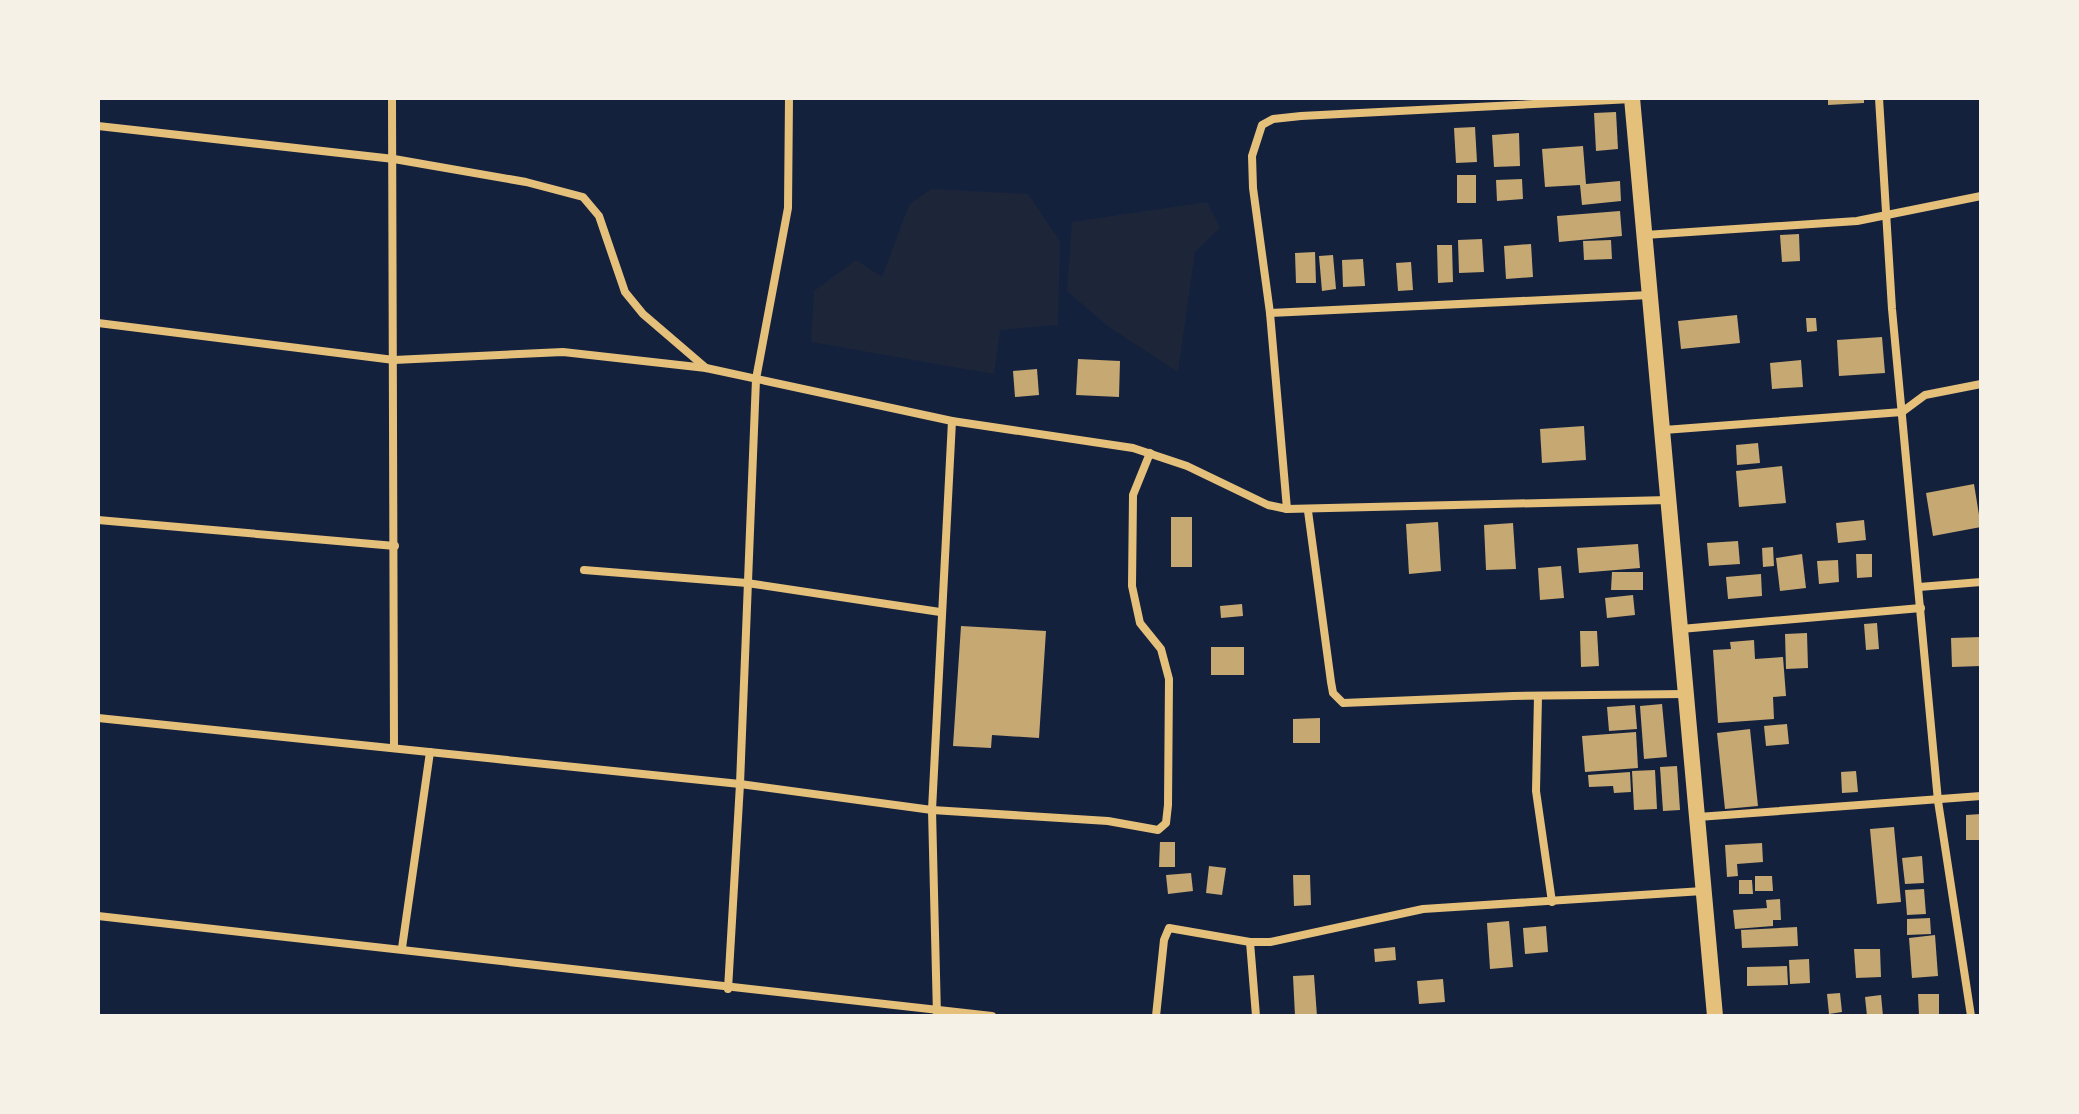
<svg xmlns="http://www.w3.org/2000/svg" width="2079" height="1114" viewBox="0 0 2079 1114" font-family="Merriweather,serif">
  <rect width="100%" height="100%" fill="#14213d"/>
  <g fill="#1d2539">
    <polygon points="931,189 1028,194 1060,241 1058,325 1000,330 994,374 811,342 814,291 856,260 882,277 909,205"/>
    <polygon points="1207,202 1220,228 1195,252 1178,372 1109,327 1067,291 1072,222"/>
  </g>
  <g fill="#c6a872">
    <polygon points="1828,98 1864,98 1864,103 1828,105"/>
    <polygon points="1616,112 1618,149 1596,151 1594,113"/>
    <polygon points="1475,127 1477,162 1456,163 1454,128"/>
    <polygon points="1519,133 1520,166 1494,167 1492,135"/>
    <polygon points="1583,146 1586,184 1620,181 1621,201 1582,205 1580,185 1545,187 1542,149"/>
    <rect x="1457" y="175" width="19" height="28"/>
    <polygon points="1522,179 1523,199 1497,201 1496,180"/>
    <polygon points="1620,211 1622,236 1559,242 1557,216"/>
    <polygon points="1799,234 1800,261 1782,262 1780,235"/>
    <polygon points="1482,239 1484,272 1459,273 1458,240"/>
    <polygon points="1611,240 1612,259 1584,260 1583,241"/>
    <polygon points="1531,244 1533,277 1506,279 1504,246"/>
    <polygon points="1437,245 1452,245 1453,282 1438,283"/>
    <polygon points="1315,252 1316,283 1296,283 1295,253"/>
    <polygon points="1333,255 1336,289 1322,291 1319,256"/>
    <polygon points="1363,259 1365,286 1343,287 1342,260"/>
    <polygon points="1411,262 1413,290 1398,291 1396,263"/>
    <polygon points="1737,315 1740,343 1681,349 1678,321"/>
    <polygon points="1806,318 1816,318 1817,331 1807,332"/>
    <polygon points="1882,337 1885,373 1839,376 1837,340"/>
    <polygon points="1078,359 1120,361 1119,397 1076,395"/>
    <polygon points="1801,360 1803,387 1772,389 1770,363"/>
    <polygon points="1037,369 1039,395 1015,397 1013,371"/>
    <polygon points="1584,426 1586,460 1542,463 1540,429"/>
    <polygon points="1758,443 1760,463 1737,465 1736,445"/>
    <polygon points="1782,466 1786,503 1739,507 1736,471"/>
    <polygon points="1974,484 1981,527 1933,536 1926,493"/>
    <rect x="1171" y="517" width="21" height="50"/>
    <polygon points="1864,520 1866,540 1838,543 1836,523"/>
    <polygon points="1438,522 1441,571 1409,574 1406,524"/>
    <polygon points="1513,523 1516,569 1486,570 1484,525"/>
    <polygon points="1738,541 1740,564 1709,566 1707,543"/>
    <polygon points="1638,544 1640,568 1579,573 1577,548"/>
    <polygon points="1773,547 1774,566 1763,567 1762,548"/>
    <polygon points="1802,554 1806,588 1780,591 1776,558"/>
    <polygon points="1856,554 1872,554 1872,577 1857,578"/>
    <polygon points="1838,560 1839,582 1819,584 1817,561"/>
    <polygon points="1561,566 1564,598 1540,600 1538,568"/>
    <polygon points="1612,572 1643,572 1643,590 1611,590"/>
    <polygon points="1761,574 1762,596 1728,599 1726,577"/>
    <polygon points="1633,595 1635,615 1607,618 1605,598"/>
    <polygon points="1242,604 1243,616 1221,618 1220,606"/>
    <polygon points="1877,623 1879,649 1866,650 1864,624"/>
    <polygon points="961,626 1046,631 1039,738 992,735 991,748 953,746"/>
    <polygon points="1580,631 1597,631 1599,666 1581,667"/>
    <polygon points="1807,633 1808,668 1786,669 1785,634"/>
    <polygon points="1981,637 1981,666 1952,667 1951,638"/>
    <polygon points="1754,640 1755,659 1783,657 1786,696 1773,697 1774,719 1718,723 1713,650 1731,649 1730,642"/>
    <rect x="1211" y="647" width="33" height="28"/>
    <polygon points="1662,704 1667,757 1644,759 1640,706"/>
    <polygon points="1635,705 1637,729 1609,731 1607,707"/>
    <polygon points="1320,718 1320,743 1293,743 1293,719"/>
    <polygon points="1787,724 1789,744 1766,746 1764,726"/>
    <polygon points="1750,729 1758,806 1725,809 1717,733"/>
    <polygon points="1636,732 1638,768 1585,772 1582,736"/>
    <polygon points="1677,766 1680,810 1663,811 1660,767"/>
    <polygon points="1655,770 1657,809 1634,810 1632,771"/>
    <polygon points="1856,771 1858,792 1842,793 1841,772"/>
    <polygon points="1630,772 1631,792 1614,793 1613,786 1589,787 1588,775"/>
    <polygon points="1981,814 1981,840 1966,840 1966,815"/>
    <polygon points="1894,827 1901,902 1877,904 1870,829"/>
    <polygon points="1160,842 1175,842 1175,867 1159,867"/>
    <polygon points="1762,843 1763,862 1737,864 1738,876 1727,877 1725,845"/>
    <polygon points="1922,856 1924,883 1905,884 1902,858"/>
    <polygon points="1209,866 1226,868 1222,895 1206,893"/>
    <polygon points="1191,873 1193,891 1168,894 1166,875"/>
    <polygon points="1293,875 1310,875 1311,905 1294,906"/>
    <polygon points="1755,876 1772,876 1773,891 1755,891"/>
    <polygon points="1739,880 1752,880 1753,894 1739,894"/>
    <polygon points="1924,889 1926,914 1907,915 1905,890"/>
    <polygon points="1780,899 1781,920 1773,920 1773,926 1735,929 1733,910 1767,908 1766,900"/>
    <polygon points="1930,918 1931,934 1907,935 1907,919"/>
    <polygon points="1509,921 1513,967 1490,969 1487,923"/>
    <polygon points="1546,926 1548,952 1525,954 1523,928"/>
    <polygon points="1797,927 1798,946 1742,948 1741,930"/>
    <polygon points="1935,935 1938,976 1912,978 1909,938"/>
    <polygon points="1395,947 1396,960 1375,962 1374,949"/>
    <polygon points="1854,949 1880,949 1881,977 1856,978"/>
    <polygon points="1809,959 1810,983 1790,984 1789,960"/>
    <polygon points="1787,966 1788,985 1747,986 1747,967"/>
    <polygon points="1314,975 1317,1016 1295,1016 1293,976"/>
    <polygon points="1443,979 1445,1002 1419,1004 1417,981"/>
    <polygon points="1840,993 1842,1012 1829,1014 1827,994"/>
    <polygon points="1918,994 1939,994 1939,1015 1919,1016"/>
    <polygon points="1881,995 1883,1016 1867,1016 1865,997"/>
  </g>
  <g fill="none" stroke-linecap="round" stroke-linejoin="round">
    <g stroke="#e5c07b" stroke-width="8">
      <polyline points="392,98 394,748"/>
      <polyline points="1879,98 1892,309 1938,801 1971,1016"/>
      <polyline points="98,126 394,159 526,182 583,197 599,216 625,292 643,314 706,368"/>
      <polyline points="1645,235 1857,221 1981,196"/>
      <polyline points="1270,313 1650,295"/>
      <polyline points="98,323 394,360 563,352 706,368 952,421 1133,448 1187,466 1268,505 1287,509 1669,500"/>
      <polyline points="1664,430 1902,412 1925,395 1981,384"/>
      <polyline points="1287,509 1270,313 1253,188 1252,156 1262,125 1273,119 1301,116 1632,99"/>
      <polyline points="1308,511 1331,682 1333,693 1343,703 1513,696 1686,694"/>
      <polyline points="98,520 395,546"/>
      <polyline points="584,570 747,583 940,612"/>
      <polyline points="1919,587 1981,582"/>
      <polyline points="1681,629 1921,608"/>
      <polyline points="1538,696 1536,791 1552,902"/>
      <polyline points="98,718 740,784 932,810 1108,821 1158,830 1166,823 1168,805 1169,679 1161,649 1140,623 1132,586 1133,495 1150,453"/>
      <polyline points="1698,817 1981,796"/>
      <polyline points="98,916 992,1016"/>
      <polyline points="1250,942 1256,1016"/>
      <polyline points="402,948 430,752"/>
      <polyline points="728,989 740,784 756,379 788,208 789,98"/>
      <polyline points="937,1016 932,810 952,421"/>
      <polyline points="1156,1016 1164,940 1169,928 1250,942 1270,942 1423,909 1703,891"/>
    </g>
    <polyline stroke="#e5c07b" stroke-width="16" points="1632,98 1715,1016"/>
  </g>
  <rect width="2079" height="1114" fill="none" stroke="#f6f1e7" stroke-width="200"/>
</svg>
